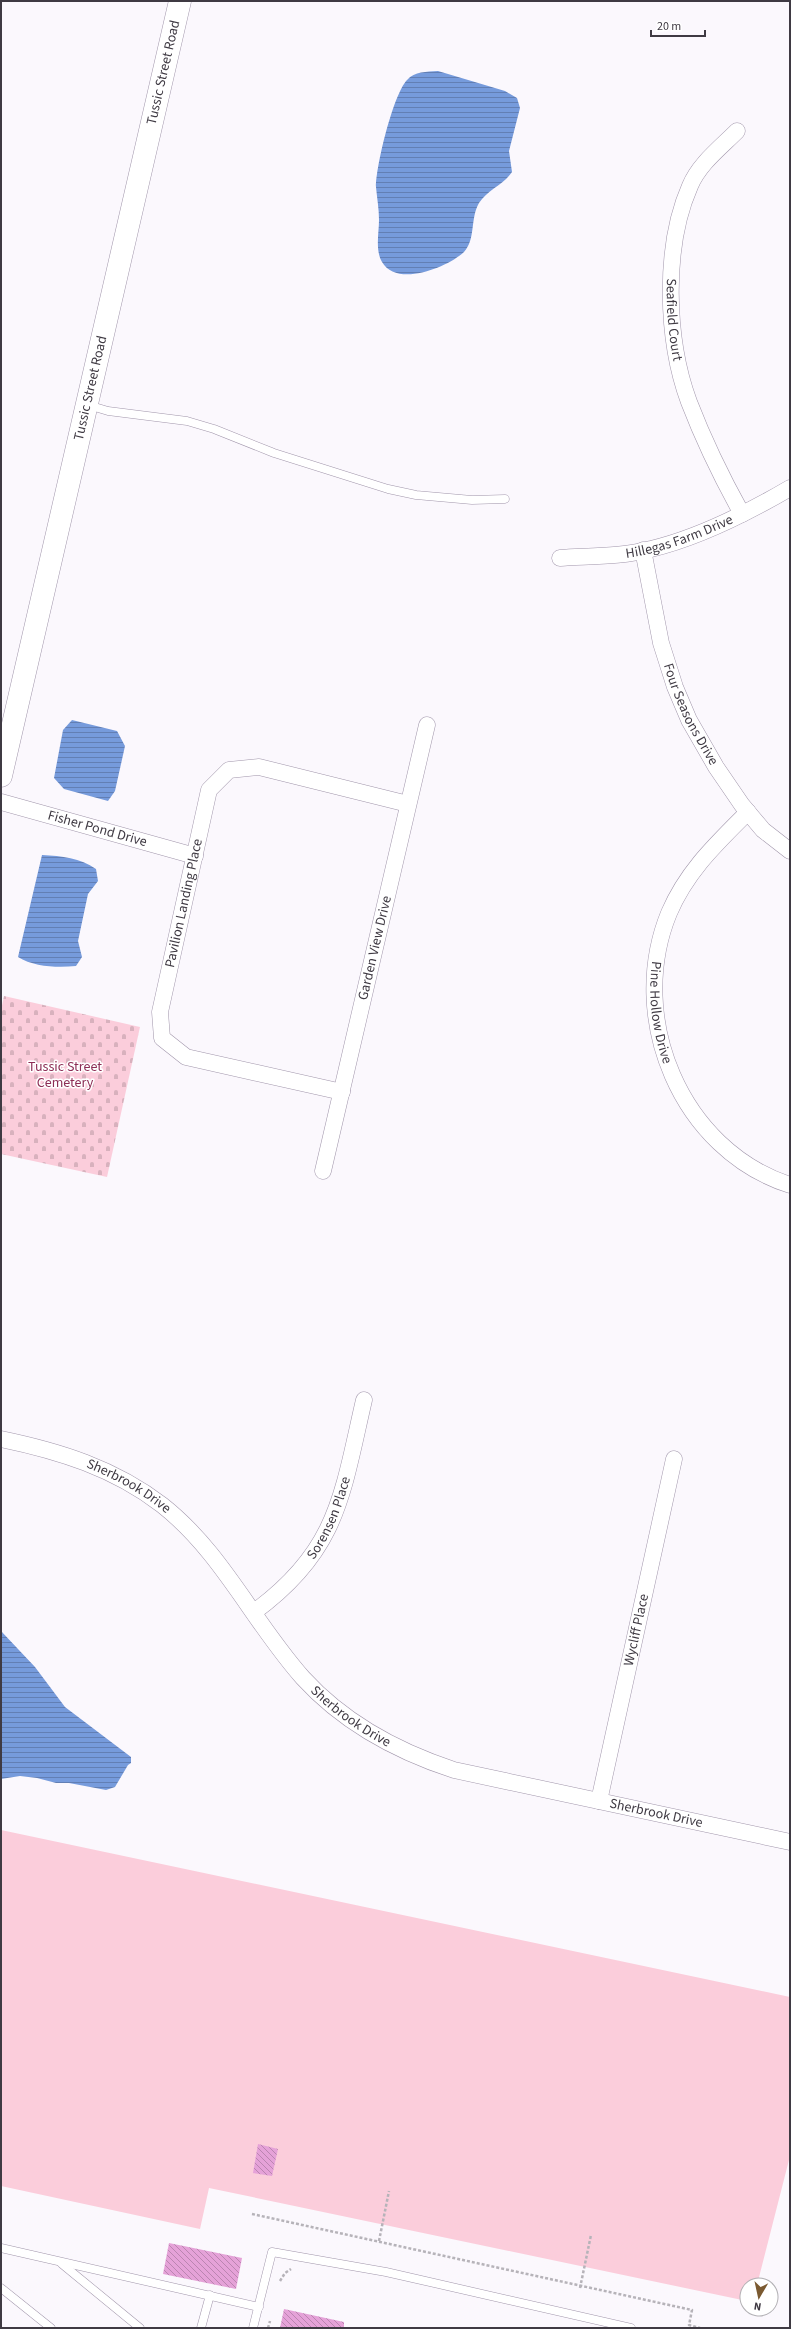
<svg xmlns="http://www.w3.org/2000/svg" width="791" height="2329" viewBox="0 0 791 2329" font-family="'Source Sans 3',sans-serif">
  <defs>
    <pattern id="cemetery-stones" width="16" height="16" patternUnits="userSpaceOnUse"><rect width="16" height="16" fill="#fbcddb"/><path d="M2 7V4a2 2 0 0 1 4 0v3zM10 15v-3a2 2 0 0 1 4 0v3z" fill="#d8b1bd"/></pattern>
    <pattern id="water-rules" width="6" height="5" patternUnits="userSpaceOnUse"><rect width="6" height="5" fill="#769bdc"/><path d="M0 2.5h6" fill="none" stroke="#627fb4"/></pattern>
    <pattern id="building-back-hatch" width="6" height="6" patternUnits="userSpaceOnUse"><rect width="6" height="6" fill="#e5a2d8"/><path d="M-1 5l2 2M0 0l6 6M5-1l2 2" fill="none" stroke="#bb85b1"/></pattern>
  </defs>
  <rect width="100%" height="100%" fill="#fbf8fd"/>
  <polygon fill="url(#cemetery-stones)" points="4,996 140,1027 107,1177 1,1154 1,1010"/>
  <polygon fill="#fbcddb" points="1,1830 790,1997 790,2156 757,2285 747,2285 747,2301 209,2188 200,2229 1,2186"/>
  <g fill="url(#water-rules)">
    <path d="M438,71L505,91L517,98L520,108L509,151L512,172C503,185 487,190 479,203C470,218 476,239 464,252C448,267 397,288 382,262C375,250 379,233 379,220C379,209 377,198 376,187C376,166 393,95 407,80C415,71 426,72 438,71Z"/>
    <polygon points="72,720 117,731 125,746 115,791 108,801 64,789 54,778 63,730"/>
    <path d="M42,855C62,856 80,858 96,869L98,881L88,894L78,941L82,957L76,966C58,968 34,967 18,957Z"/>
    <polygon points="1,1631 35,1667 65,1707 131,1757 131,1763 128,1765 115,1787 106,1790 69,1783 56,1783 37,1778 20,1776 1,1779"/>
  </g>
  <g fill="url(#building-back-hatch)">
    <polygon points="258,2144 278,2149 272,2176 253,2173"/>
    <polygon points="169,2243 242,2258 236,2289 163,2274"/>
    <polygon points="284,2309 344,2322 344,2328 280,2328"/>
  </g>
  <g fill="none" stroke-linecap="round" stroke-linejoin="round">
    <g stroke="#a196ab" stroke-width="9">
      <g id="lane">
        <polyline points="88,405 108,411 187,421 214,429 274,453 388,489 416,495 472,500 505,499"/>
        <polyline points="1,2248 259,2307"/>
        <polyline points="62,2264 140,2328"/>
        <polyline points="1,2288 51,2328"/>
        <polyline points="201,2328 210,2295"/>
        <polyline points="253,2328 272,2252 386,2272 631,2328"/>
      </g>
    </g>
    <g stroke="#a196ab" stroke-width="17">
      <g id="street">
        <path id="s1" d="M737,131C720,148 699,164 690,186C663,247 666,340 689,402C704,441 722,478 742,514"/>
        <path id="s2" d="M643,550L661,643L675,687L689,720L716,767L742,805L763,830L790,851"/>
        <path id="s3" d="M560,558C589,556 622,557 651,549C697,538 749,512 790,488"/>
        <path id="s4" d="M1,802L195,856"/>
        <path id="s5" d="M748,812C716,844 687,871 669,913C626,1018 681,1150 790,1185"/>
        <path id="s6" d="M342,1092L186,1057L162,1038L160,1012L209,790L229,770L259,767L408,804"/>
        <path id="s7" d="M323,1171L427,725"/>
        <path id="s8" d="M1,1439C59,1451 114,1468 162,1505C222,1552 253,1622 303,1678C344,1723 396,1751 454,1770L790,1842"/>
        <path id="s9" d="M254,1612C338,1551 342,1495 364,1400"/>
        <path id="s10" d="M599,1801L674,1459"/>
      </g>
    </g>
    <g stroke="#a196ab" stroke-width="23">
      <g id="secondary">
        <path id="s11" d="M1,776L180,1"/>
      </g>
    </g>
    <g stroke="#b6b3b9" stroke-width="2.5" stroke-dasharray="3 2" stroke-linecap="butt">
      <polyline points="252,2214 692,2310 689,2325 700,2328"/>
      <polyline points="379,2241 389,2191"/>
      <polyline points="280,2281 285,2273 291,2269"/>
      <polyline points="580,2288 591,2235"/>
      <polyline points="268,2328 270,2321"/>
    </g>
    <use href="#lane" stroke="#fff" stroke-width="8"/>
    <use href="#street" stroke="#fff" stroke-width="16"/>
    <use href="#secondary" stroke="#fff" stroke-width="22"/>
  </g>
  <g text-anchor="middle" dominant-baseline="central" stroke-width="3" stroke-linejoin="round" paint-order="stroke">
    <g font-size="14" fill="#3f3a43" stroke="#fff">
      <text stroke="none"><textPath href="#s11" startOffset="722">Tussic Street Road</textPath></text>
      <text stroke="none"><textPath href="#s1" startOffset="209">Seafield Court</textPath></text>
      <text stroke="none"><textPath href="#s11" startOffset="398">Tussic Street Road</textPath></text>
      <text stroke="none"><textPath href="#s3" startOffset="122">Hillegas Farm Drive</textPath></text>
      <text stroke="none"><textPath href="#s2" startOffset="172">Four Seasons Drive</textPath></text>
      <text stroke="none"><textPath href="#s4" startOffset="100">Fisher Pond Drive</textPath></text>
      <text stroke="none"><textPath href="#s6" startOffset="328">Pavilion Landing Place</textPath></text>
      <text stroke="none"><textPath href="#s7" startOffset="229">Garden View Drive</textPath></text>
      <text stroke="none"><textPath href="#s5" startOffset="231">Pine Hollow Drive</textPath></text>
      <text stroke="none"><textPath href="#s8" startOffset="137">Sherbrook Drive</textPath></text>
      <text stroke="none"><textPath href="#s9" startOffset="123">Sorensen Place</textPath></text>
      <text stroke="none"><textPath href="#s10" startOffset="175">Wycliff Place</textPath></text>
      <text stroke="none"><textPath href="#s8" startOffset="461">Sherbrook Drive</textPath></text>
      <text stroke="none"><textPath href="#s8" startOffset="785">Sherbrook Drive</textPath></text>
    </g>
    <g font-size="14" fill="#8c2d55" stroke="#fff">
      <text x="65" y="1067">Tussic Street<tspan x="65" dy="16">Cemetery</tspan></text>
    </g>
  </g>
  <rect width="791" height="2329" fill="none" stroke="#3f3a43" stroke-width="4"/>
  <g transform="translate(759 2297) rotate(189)"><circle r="19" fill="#ffffff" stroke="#b2b0b4"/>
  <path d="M0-3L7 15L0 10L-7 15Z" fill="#7b5a31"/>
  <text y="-6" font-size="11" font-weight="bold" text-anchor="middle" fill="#3f3a43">N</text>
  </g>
  <path d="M651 30v6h54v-6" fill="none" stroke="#3f3a43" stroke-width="2"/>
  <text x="657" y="30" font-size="12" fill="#3f3a43" stroke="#ffffff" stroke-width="3" paint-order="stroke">20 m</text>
</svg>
